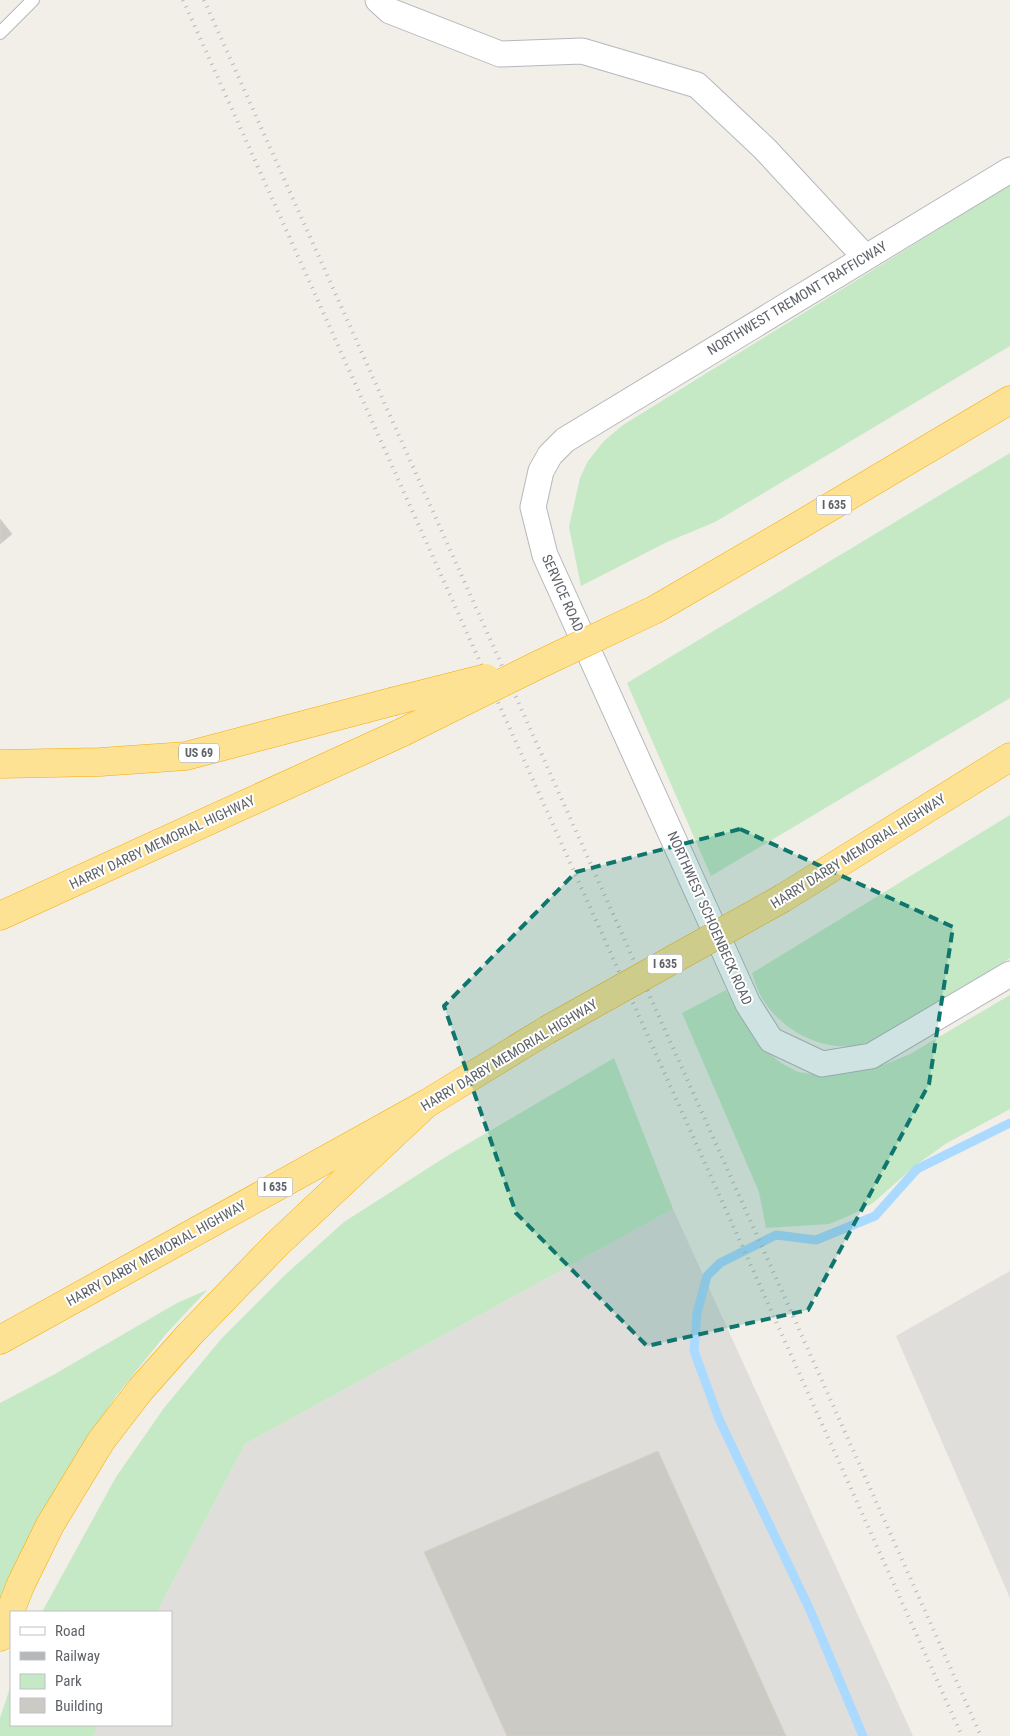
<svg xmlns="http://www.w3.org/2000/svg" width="1010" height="1736" viewBox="0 0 1010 1736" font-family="'Roboto Condensed',sans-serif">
  <rect width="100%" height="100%" fill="#f1efe8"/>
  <g fill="#e0deda">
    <polygon points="673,1209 913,1736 93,1736 99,1725 171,1725 171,1612 157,1612 245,1444"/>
    <polygon points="1010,1271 1010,1598 896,1336"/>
  </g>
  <g fill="#c5e8c5">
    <polygon points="1010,185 1010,346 715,522 667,542 581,586 569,527 580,478 588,461 604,441 623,425"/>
    <polygon points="1010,453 1010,698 711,876 627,683"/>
    <path d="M1010,815V958C976,979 943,999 909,1019C895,1027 870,1044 855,1046C820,1050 782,1030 764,1001C758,993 755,982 752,973Z"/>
    <polygon points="726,990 757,1043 781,1063 798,1072 820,1075 841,1074 858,1071 883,1065 910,1054 1010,995 1010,1109 947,1143 916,1165 873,1203 851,1215 829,1224 766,1228 759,1192 682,1013"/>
    <polygon points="614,1058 673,1209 245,1444 157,1612 42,1612 116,1477 164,1408 222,1338 286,1274 344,1222 447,1156"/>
    <polygon points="207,1290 166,1334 116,1396 65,1473 0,1603 0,1403 55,1374 177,1303"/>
    <polygon points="11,1685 11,1725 99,1725 93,1736 0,1736 0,1718"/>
  </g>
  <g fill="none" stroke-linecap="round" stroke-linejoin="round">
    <polyline stroke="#aadaff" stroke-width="9" points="863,1736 810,1610 719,1419 694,1351 697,1313 707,1276 720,1263 776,1235 816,1240 875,1216 917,1169 1010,1123"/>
  </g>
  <g fill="#cccac5" stroke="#d6d1c6">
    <polygon points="0,519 12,534 0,544"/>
    <polygon points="658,1451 786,1736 507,1736 424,1552"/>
  </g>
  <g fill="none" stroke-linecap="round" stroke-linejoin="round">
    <g stroke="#b5b8bc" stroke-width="14">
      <polyline id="lane" points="0,33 33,0"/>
    </g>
    <g stroke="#b5b8bc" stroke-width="27">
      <g id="street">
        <polyline points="378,0 390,11 500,54 582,51 697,85 765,149 865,257"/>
        <polyline points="1010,170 565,440 550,455 541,471 533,507 545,555 748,1004 771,1040 822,1064 871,1056 1010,974"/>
      </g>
    </g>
    <g stroke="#f9ab00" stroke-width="29">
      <g id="highway">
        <polyline points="656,609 783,535 1010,400"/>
        <polyline points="0,764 100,762 186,756 391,702"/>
        <polyline points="783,898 1010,757"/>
        <polyline points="0,916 403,732"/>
        <polyline points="0,1340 426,1104 547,1030"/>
        <polyline points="0,1637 21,1584 50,1525 101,1441 141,1389 190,1334 276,1245 426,1104"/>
      </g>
    </g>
    <use href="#lane" stroke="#fff" stroke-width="12"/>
    <use href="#street" stroke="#fff" stroke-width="25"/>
    <use href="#highway" stroke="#fde293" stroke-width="28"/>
    <g stroke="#b6b7b8" stroke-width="4" stroke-dasharray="1 6" stroke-linecap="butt">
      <polyline points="183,0 962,1736"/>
      <polyline points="204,0 981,1736"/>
    </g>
    <g stroke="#f9ab00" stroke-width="29" stroke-linecap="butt">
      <g id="highway-bridge">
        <polyline points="391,702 486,678"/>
        <polyline points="403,732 536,666 656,609"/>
        <polyline points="547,1030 783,898"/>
      </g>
    </g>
    <use href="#highway-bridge" stroke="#fde293" stroke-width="28"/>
  </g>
  <path fill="#0f766e" fill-opacity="0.2" stroke="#0f766e" stroke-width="4" stroke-dasharray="10 6" stroke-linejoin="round" d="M740,829L953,927L929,1084L808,1310L647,1346L516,1213L444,1006L576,872Z"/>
  <g text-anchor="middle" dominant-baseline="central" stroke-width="4" stroke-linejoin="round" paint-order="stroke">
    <g fill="#fff" stroke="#8f9295" stroke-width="1">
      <rect x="816.5" y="495.5" width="35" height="19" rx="4"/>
      <rect x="179" y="743.5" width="40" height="19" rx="4"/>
      <rect x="647.5" y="954.5" width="35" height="19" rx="4"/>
      <rect x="257.5" y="1177.5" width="35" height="19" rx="4"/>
    </g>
    <g font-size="12" font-weight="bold" fill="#5f6368">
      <text x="834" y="505">I 635</text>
      <text x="199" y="753">US 69</text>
      <text x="665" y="964">I 635</text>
      <text x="275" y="1187">I 635</text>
    </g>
    <g font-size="14" fill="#5f6368" stroke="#fff">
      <text transform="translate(797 298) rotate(-31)">NORTHWEST TREMONT TRAFFICWAY</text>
      <text transform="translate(563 593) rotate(66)">SERVICE ROAD</text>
      <text transform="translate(162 842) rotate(-25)">HARRY DARBY MEMORIAL HIGHWAY</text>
      <text transform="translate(858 851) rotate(-32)">HARRY DARBY MEMORIAL HIGHWAY</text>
      <text transform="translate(710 918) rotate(66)">NORTHWEST SCHOENBECK ROAD</text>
      <text transform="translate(509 1055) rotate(-31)">HARRY DARBY MEMORIAL HIGHWAY</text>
      <text transform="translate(156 1253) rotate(-29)">HARRY DARBY MEMORIAL HIGHWAY</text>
    </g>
  </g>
  <rect x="10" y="1611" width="162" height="115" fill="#ffffff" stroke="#bfc1c3"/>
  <rect x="20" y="1627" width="25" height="8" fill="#ffffff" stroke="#bfc1c3"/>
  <text x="55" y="1636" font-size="15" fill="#5f6368">Road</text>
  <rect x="20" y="1652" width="25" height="8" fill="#b6b7b8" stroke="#bfc1c3"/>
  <text x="55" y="1661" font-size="15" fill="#5f6368">Railway</text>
  <rect x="20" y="1674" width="25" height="15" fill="#c5e8c5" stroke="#bfc1c3"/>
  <text x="55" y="1686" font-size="15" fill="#5f6368">Park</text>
  <rect x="20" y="1698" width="25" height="15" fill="#cccac5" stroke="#bfc1c3"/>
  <text x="55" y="1711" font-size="15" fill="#5f6368">Building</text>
</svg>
